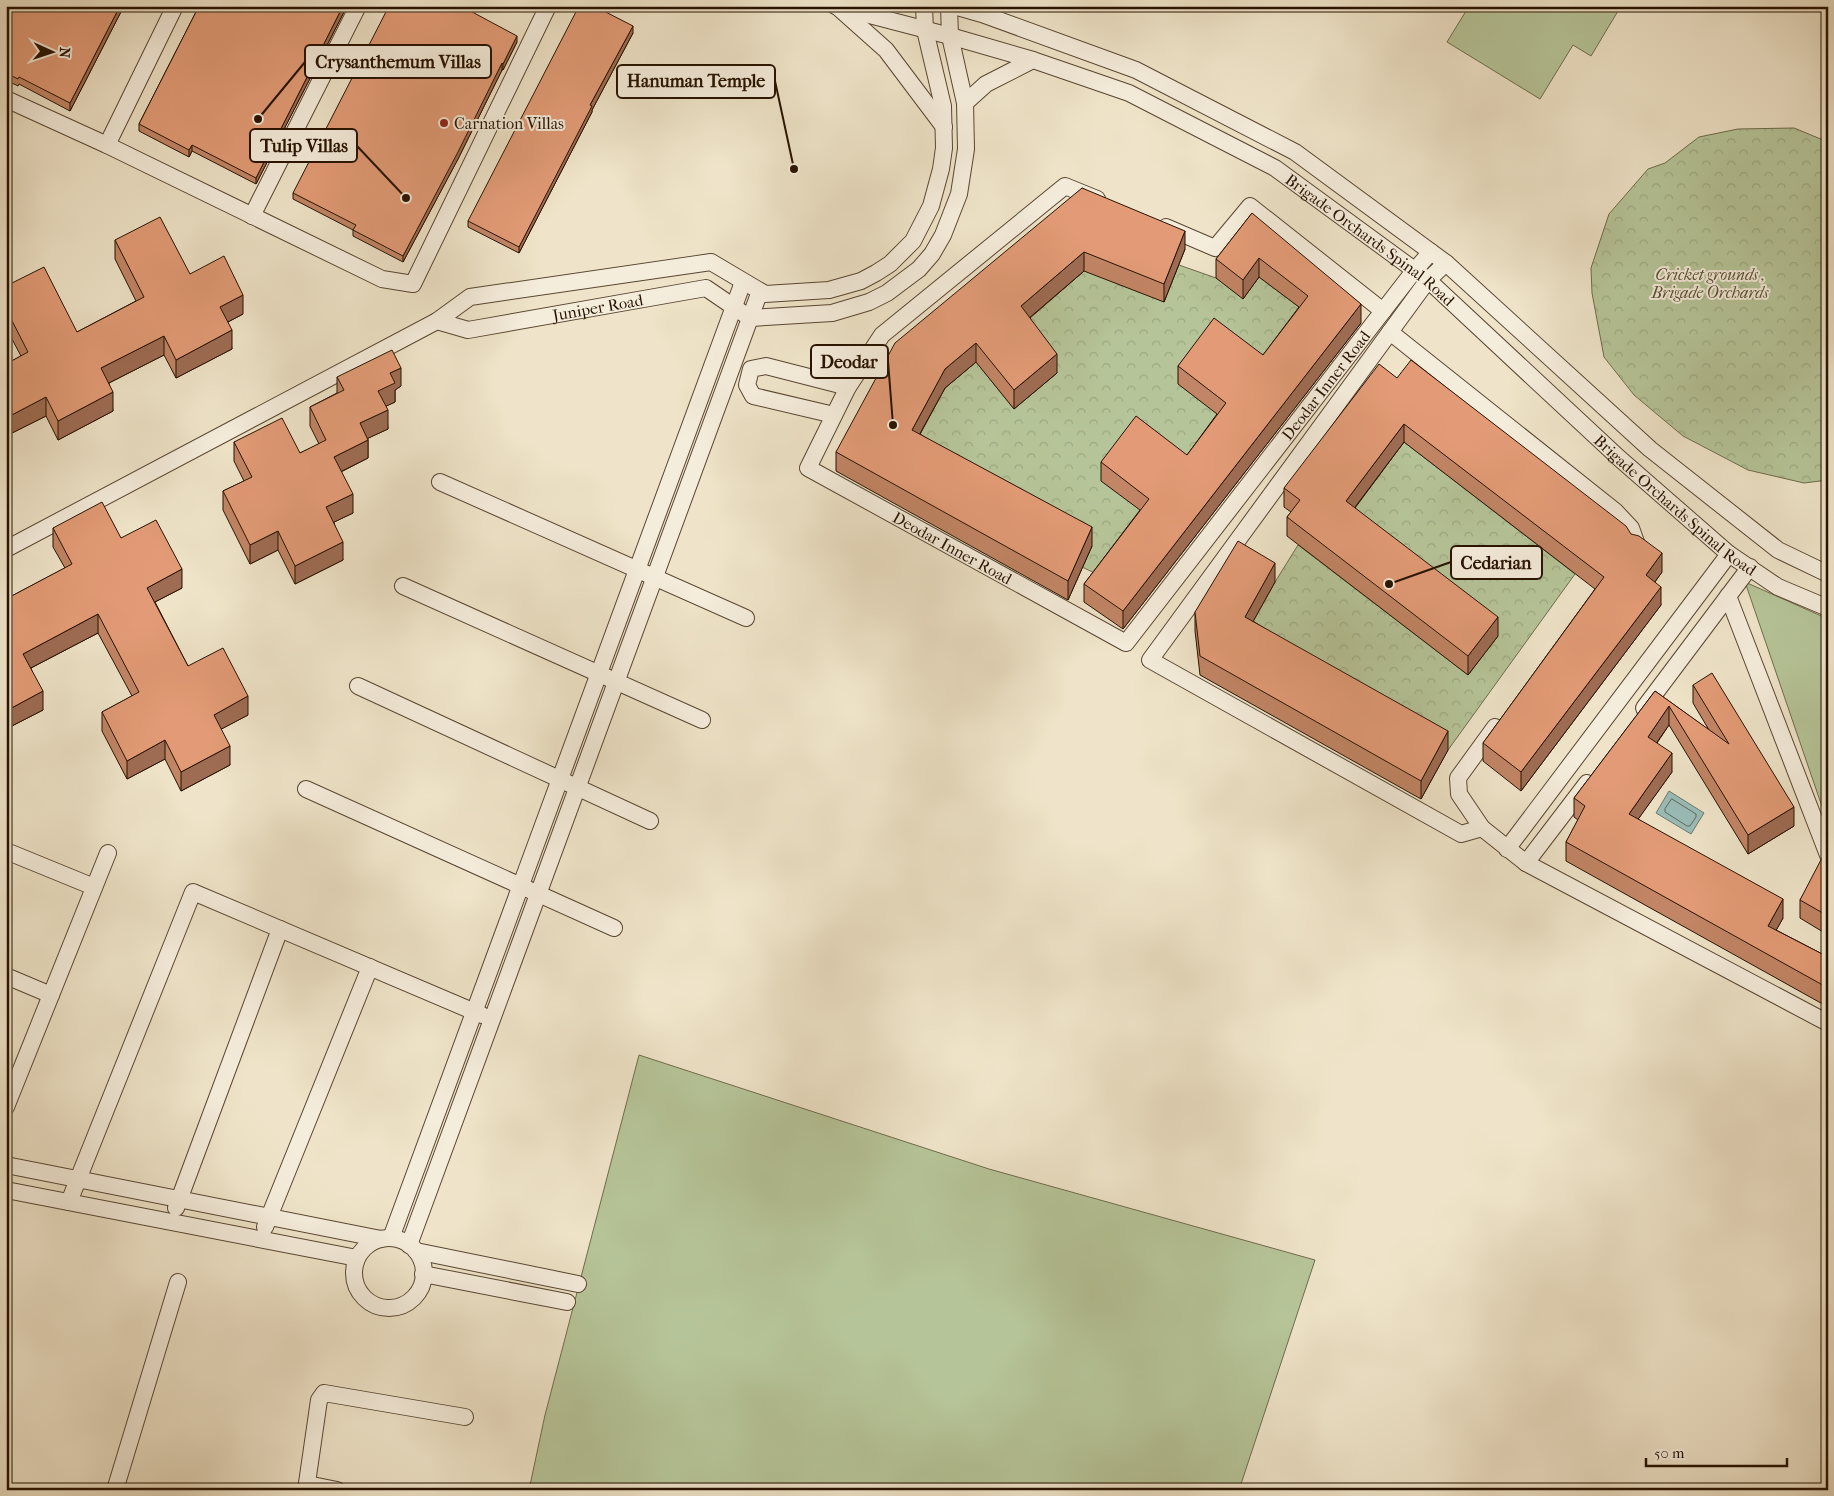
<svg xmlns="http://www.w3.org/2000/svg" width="1834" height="1496" viewBox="0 0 1834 1496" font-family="'IM FELL French Canon',serif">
  <defs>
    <pattern id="park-crowns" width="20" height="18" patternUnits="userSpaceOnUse" patternTransform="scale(1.25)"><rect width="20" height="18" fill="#b6c599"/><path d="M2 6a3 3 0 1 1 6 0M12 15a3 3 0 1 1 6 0" fill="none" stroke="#9ca882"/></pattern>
  </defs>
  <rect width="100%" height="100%" fill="#efe4c9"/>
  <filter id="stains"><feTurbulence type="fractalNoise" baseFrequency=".004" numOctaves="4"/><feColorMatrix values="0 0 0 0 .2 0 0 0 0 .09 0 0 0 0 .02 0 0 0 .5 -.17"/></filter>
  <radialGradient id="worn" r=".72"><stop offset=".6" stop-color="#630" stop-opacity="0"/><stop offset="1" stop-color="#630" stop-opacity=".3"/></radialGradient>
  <g fill="#b6c599" stroke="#6e6c4c">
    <polygon points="1469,6 1621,6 1591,56 1573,45 1540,99 1447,42"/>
    <polygon points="1745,582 1828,619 1828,824"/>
    <polygon points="639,1055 989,1169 1315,1260 1239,1490 529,1490 545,1415"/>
  </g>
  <g fill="url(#park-crowns)" stroke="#6e6c4c">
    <polygon points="1794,128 1828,142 1828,480 1804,483 1748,470 1683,436 1634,395 1604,357 1592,293 1591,268 1609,214 1648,169 1665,163 1699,137 1738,129"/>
    <path d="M1179,265L1216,278L1243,298L1259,277L1308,314C1240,403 1170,489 1103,577L1082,567L1091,546L903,466L945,388L976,362L1014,409L1005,339L1084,271Z"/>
    <polygon points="1404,442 1575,574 1448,750 1245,636 1275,582 1298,545 1468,675 1497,636 1346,519"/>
  </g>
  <polygon fill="#9abebb" stroke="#6c7970" points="1669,791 1704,813 1691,834 1656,813"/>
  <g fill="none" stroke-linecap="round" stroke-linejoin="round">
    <polygon stroke="#60685e" stroke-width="1" points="1672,799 1696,814 1696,817 1690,826 1687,826 1665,812 1665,809"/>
    <g stroke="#594632" stroke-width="18">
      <g id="street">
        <path id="s1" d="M835,6L950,36L1033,60L1129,93L1275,168L1428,280L1619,458L1729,554L1778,587L1828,608"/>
        <polyline points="954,6 982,14 1136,70 1295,152 1446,263 1650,449 1778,550 1828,574"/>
        <polyline points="840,9 886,50 944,127"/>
        <polyline points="6,99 107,145 382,279 413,284 548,6"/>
        <polyline points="965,103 986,84 1033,60"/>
        <polyline points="107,145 175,6"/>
        <path id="s2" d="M1097,199L1065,186L882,335L848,387L808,468L1126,643L1414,271L1431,252"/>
        <polyline points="252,216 358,6"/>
        <polyline points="1166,227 1215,248 1250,206 1383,311"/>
        <polyline points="1446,263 1428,280 1150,660 1461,834 1482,828 1526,863 1828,1023"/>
        <path id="s3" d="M437,321L468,330L706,288L750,318L832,313L869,302L887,293L919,269L932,254L943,235L959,194L966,149L965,103L950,36L949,6"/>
        <polyline points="1390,332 1615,511 1631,528 1637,545"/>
        <polyline points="834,415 753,396 747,385 751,369 766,366 848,387"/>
        <polyline points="440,482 746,618"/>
        <polyline points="6,549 437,321 470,297 711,262 765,294 829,290 861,281 876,273 890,264 913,241 931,206 941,169 944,148 943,106 925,30 924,6"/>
        <polyline points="403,586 702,720"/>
        <polyline points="1728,596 1828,855"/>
        <polyline points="358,686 650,821"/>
        <polyline points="1644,708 1750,567"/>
        <polyline points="306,789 614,928"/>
        <polyline points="1482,828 1459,794 1458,778 1495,727"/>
        <polyline points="1507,849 1729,554"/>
        <polyline points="6,851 94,887"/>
        <polyline points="1526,863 1587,783"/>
        <polyline points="6,976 51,995"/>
        <polyline points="6,1107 108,853"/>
        <polyline points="6,1165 381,1239"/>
        <polyline points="6,1190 357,1258"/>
        <polyline points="69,1202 193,892 482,1015"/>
        <polyline points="176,1208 280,929"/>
        <polyline points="265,1227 370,967"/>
        <polyline points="391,1238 743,282"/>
        <circle cx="389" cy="1273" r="35"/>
        <polyline points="409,1245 760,291"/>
        <polyline points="416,1251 578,1284"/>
        <polyline points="423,1274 567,1302"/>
        <polyline points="307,1484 337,1490"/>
        <polyline points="115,1490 178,1282"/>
        <polyline points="306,1490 319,1400 324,1393 465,1417"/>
      </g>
    </g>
    <use href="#street" stroke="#f5eddc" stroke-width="16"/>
  </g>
  <g fill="#c28565" stroke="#271200">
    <polygon points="6,6 124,6 70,111 19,84 18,86 6,80"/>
    <polygon points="199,6 347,6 256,184 192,151 189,157 139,131 139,124"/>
    <polygon points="633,33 592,110 592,112 519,253 468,227 468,221"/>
    <polygon points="517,42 503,70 502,70 458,159 403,262 353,236 353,230 293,199 293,193"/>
    <polygon points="1082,188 1185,249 1164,302 1084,271 1030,318 1057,373 1014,409 976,362 945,388 920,434 1092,546 1068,600 836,471 836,452"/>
    <polygon points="1252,213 1361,323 1123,629 1084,602 1084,584 1140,510 1101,481 1101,462 1187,455 1217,414 1178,384 1178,366 1263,355 1299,307 1259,277 1243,299 1216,278 1216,259"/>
    <polygon points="115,240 190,274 243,314 228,322 232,349 176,378 164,355 109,383 113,411 58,440 46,416 6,436 6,364 21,356 6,328 6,286 77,332 136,301 115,259"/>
    <polygon points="337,377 401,386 395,390 395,402 386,406 388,429 368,438 368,458 341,472 353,513 334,522 343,560 295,584 278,550 250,564 223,510 223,491 244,481 234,461 234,442 300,453 319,444 310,426 310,407 337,393"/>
    <polygon points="1397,378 1631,534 1662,572 1655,582 1661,605 1521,791 1483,761 1483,743 1595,589 1404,442 1355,508 1498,636 1468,675 1287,536 1287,517 1291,512 1284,507 1284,488"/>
    <polygon points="53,528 121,538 182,588 155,602 188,666 248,715 221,729 230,765 181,791 165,759 127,779 102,731 102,712 132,696 98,633 31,668 43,710 6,729 6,599 65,568 53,547"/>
    <polygon points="1275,582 1253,621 1448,750 1421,799 1200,675 1195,631 1195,612"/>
    <polygon points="1693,685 1794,826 1748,854 1669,725 1657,743 1672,772 1638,819 1783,918 1776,930 1828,957 1828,1007 1566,861 1566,842 1578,820 1574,817 1574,798 1655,691 1709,730 1693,703"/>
    <polygon points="1828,856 1828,935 1800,918 1800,900"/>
  </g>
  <g fill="#9e6c53" stroke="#271200">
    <polygon points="120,6 124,6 70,111 70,103"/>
    <polygon points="343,6 347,6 256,184 256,178"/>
    <polygon points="633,26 633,33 592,110 592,112 519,253 519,247 590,105"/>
    <polygon points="517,36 517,42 503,70 503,64"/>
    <polygon points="502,63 502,70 458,159 403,262 403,256"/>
    <polygon points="192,145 192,151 189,157 189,150"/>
    <polygon points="1185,231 1185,249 1164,302 1164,284"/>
    <polygon points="1084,252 1084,271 1021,325 1021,306"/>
    <polygon points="1259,258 1259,277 1243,299 1243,280"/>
    <polygon points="243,295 243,314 220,326 220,307"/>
    <polygon points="1361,304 1361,323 1123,629 1123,611"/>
    <polygon points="232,330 232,349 176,378 176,360"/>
    <polygon points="164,336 164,355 101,387 101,368"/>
    <polygon points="976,343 976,362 945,388 912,448 912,430 945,369"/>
    <polygon points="1057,354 1057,373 1014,409 1014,390"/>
    <polygon points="401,368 401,386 395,390 395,402 378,410 378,391 390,373"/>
    <polygon points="113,392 113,411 58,440 58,421"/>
    <polygon points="46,397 46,416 6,436 6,418"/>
    <polygon points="388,410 388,429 360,442 360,423"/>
    <polygon points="1404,424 1404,442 1346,519 1346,501"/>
    <polygon points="368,440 368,458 334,475 334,457"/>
    <polygon points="353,494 353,513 326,526 326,507"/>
    <polygon points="1092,527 1092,546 1068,600 1068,581"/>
    <polygon points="278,531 278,550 250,564 250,545"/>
    <polygon points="343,542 343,560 295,584 295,566"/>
    <polygon points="1662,553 1662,572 1646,594 1646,575"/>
    <polygon points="1275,563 1275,582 1245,636 1245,617"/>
    <polygon points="182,569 182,588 147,606 147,588"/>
    <polygon points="1661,587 1661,605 1521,791 1521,772"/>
    <polygon points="98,614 98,633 23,672 23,654"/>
    <polygon points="1498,617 1498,636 1468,675 1468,656"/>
    <polygon points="43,691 43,710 6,729 6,711"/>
    <polygon points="248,696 248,715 214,733 214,715"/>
    <polygon points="1669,706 1669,725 1648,755 1648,737"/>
    <polygon points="1448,731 1448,750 1421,799 1421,781"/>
    <polygon points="165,740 165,759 127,779 127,761"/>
    <polygon points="230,746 230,765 181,791 181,772"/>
    <polygon points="1672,753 1672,772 1629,832 1629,814"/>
    <polygon points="1794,807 1794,826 1748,854 1748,835"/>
    <polygon points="1783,899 1783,918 1768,945 1768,926"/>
  </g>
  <g fill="#e29b76" stroke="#271200">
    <polygon points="6,6 120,6 70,103 19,77 18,79 6,73"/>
    <polygon points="199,6 343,6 256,178 192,145 189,150 139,124"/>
    <polygon points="389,6 461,6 517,36 503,64 502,63 458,152 403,256 353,230 356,225 293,193"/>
    <polygon points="579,6 594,6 633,26 590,105 592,106 519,247 468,221"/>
    <polygon points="1082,188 1185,231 1164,284 1084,252 1021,306 1057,354 1014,390 976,343 945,369 912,430 1092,527 1068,581 836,452 895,343"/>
    <polygon points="1252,213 1361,304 1123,611 1084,584 1149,499 1101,462 1136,416 1187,455 1226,403 1178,366 1214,318 1263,355 1308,296 1259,258 1243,280 1216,259"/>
    <polygon points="160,217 190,274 224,256 243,295 220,307 232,330 176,360 164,336 101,368 113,392 58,421 46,397 6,418 6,364 28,352 6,309 6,286 44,267 77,332 144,297 115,240"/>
    <polygon points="392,350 401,368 390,373 395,383 378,391 388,410 360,423 368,440 334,457 353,494 326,507 343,542 295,566 278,531 250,545 223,491 252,477 234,442 282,418 300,453 326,440 310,407 344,390 337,377"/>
    <polygon points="1411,360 1626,526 1631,534 1639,536 1662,553 1646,575 1661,587 1521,772 1483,743 1604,577 1404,424 1346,501 1498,617 1468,656 1287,517 1300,500 1284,488 1379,364 1397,378"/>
    <polygon points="102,502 121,538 156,520 182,569 147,588 188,666 223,648 248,696 214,715 230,746 181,772 165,740 127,761 102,712 139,692 98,614 23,654 43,691 6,711 6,599 72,564 53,528"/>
    <polygon points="1238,541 1275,563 1245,617 1448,731 1421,781 1200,656 1195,612"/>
    <polygon points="1712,673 1794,807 1748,835 1669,706 1648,737 1672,753 1629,814 1783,899 1768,926 1828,957 1828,988 1566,842 1585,806 1574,798 1655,691 1729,744 1693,685"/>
    <polygon points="1824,854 1828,856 1828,916 1800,900"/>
  </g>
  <circle fill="#8f2418" stroke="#f5eddc" stroke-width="2" cx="444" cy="123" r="5"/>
  <g text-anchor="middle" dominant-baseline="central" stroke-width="4" stroke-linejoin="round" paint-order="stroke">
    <g font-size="16" fill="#271200" stroke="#f5eddc" text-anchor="start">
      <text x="454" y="123">Carnation Villas</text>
    </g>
    <g font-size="16" fill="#271200" stroke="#f5eddc">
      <text stroke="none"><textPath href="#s1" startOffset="590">Brigade Orchards Spinal Road</textPath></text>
      <text stroke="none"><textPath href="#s3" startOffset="164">Juniper Road</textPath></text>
      <text stroke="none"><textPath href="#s2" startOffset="1112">Deodar Inner Road</textPath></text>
      <text stroke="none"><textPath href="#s1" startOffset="995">Brigade Orchards Spinal Road</textPath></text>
      <text stroke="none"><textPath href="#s2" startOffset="588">Deodar Inner Road</textPath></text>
    </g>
    <g font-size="16" font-style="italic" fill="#595136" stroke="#f5eddc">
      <text x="1710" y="274">Cricket grounds ,<tspan x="1710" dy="18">Brigade Orchards</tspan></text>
    </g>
  </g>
  <path fill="none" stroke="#271200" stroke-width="2" d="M258 119L305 62M794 169L775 81M406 198L357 146M893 425L888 361M1389 584L1451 562"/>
  <g fill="#271200" stroke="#f5eddc" stroke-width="2">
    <circle cx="258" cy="119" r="5"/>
    <circle cx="794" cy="169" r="5"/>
    <circle cx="406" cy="198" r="5"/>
    <circle cx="893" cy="425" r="5"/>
    <circle cx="1389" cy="584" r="5"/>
  </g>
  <g fill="#f5eddc" stroke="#271200" stroke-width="2">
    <rect x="305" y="45" width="186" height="33" rx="5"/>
    <rect x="617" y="65" width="158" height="33" rx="5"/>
    <rect x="250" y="129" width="107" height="33" rx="5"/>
    <rect x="811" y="345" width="77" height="33" rx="5"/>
    <rect x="1451" y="546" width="91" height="33" rx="5"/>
  </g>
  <g font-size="18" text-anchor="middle" font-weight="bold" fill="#271200">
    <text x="398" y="68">Crysanthemum Villas</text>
    <text x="696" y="87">Hanuman Temple</text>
    <text x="304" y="152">Tulip Villas</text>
    <text x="849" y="368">Deodar</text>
    <text x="1496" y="569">Cedarian</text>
  </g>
  <rect width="1834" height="1496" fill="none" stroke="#efe4c9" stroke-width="25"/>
  <rect x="8" y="8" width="1819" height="1481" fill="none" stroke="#271200" stroke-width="2.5"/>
  <rect x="12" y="12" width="1809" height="1471" fill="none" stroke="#271200"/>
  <g transform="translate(52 52) rotate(93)" stroke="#f5eddc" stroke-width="4" paint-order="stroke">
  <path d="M0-4L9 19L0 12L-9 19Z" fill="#271200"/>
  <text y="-8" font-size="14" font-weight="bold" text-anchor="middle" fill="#271200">N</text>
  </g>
  <path d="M1646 1458v8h141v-8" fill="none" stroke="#271200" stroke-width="2.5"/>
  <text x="1654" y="1458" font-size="15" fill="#271200" stroke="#f5eddc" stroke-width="4" paint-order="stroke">50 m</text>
  <rect width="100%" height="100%" filter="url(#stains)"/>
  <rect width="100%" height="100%" fill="url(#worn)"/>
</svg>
